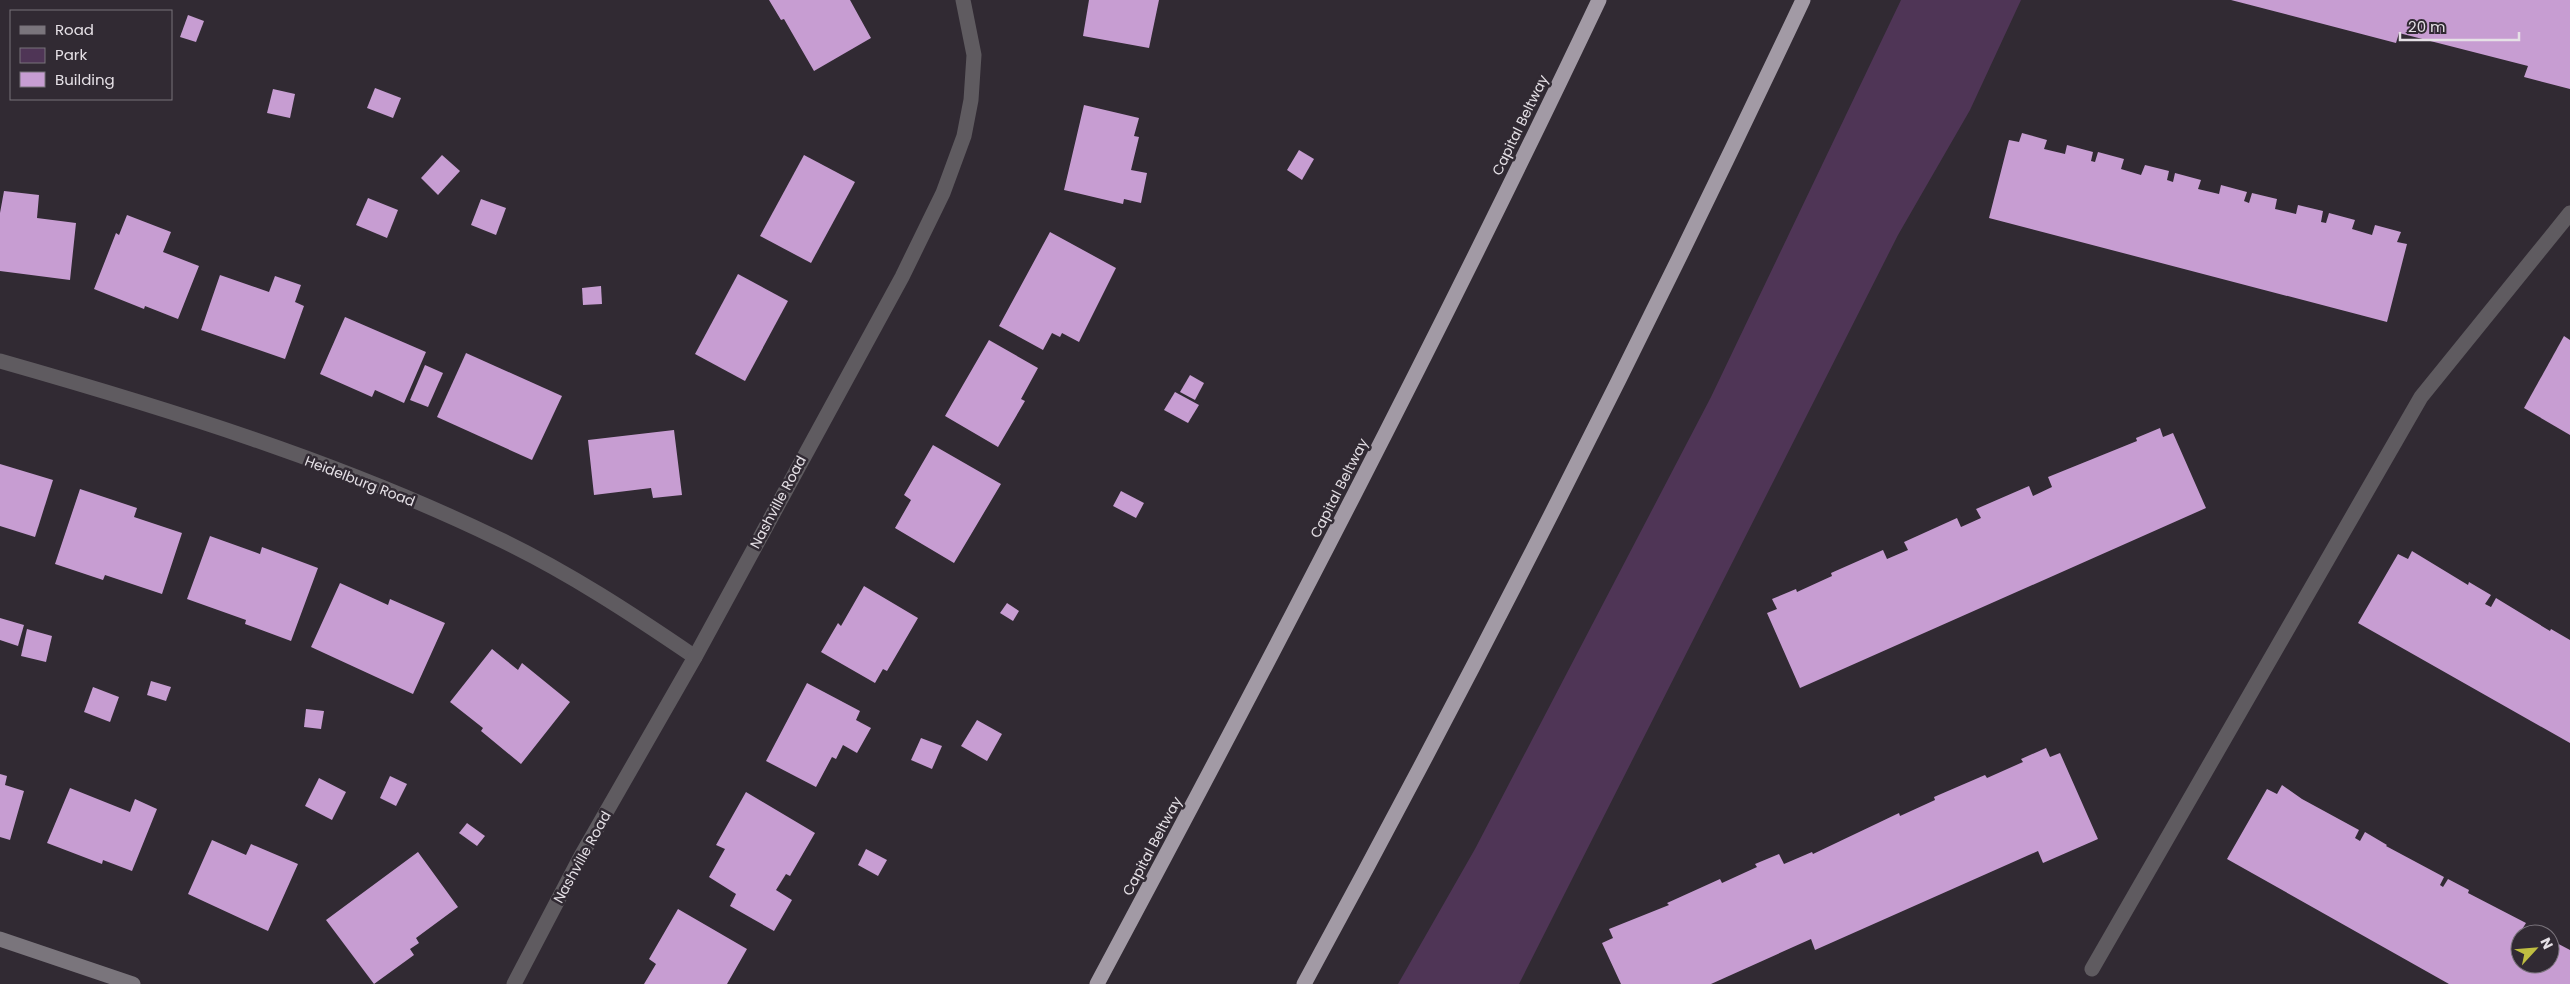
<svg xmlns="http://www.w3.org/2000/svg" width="2570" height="984" viewBox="0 0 2570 984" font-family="Poppins,sans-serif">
  <rect width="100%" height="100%" fill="#312a33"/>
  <polygon fill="#4f3556" points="1901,0 2021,0 1970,110 1898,235 1519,984 1398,984 1475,849 1711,397"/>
  <g fill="#c79dd2">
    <polygon points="769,0 850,0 871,38 814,71 784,19 781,20"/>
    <polygon points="1089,0 1159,0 1149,48 1083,36"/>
    <polygon points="2231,0 2570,0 2570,89 2524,77 2528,66 2399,33 2396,43"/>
    <polygon points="188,15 204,21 196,42 180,37"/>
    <polygon points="375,88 401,98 393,118 367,108"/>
    <polygon points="273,89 295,94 290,118 267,113"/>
    <polygon points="1084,105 1139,118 1134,136 1139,137 1131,170 1147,173 1141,203 1124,199 1123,204 1064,190"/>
    <polygon points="2022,133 2047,140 2044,149 2065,154 2067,145 2093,152 2091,161 2095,162 2098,152 2124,159 2121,169 2141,175 2145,165 2169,171 2167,180 2173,182 2175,173 2201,180 2198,189 2219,194 2221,185 2247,192 2244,201 2249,203 2252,193 2277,199 2275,209 2296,214 2298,205 2323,211 2321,222 2326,223 2329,213 2355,220 2352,229 2372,235 2375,225 2401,232 2397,242 2407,244 2387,322 1989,218 2009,140 2019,142"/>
    <polygon points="1299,150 1314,159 1302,180 1287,170"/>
    <polygon points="442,155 460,171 438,195 421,178"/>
    <polygon points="804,155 855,182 811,263 760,236"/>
    <polygon points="4,191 39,195 37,218 76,223 70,280 0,271 0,213"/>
    <polygon points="368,198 398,210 387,238 356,225"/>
    <polygon points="481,199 506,208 496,235 471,225"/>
    <polygon points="127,215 171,232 163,252 199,266 178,319 145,306 144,309 94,289 116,233 119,235"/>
    <polygon points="1050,232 1116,268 1079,342 1062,333 1060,337 1052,333 1043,350 999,326"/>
    <polygon points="738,274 788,301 745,381 695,354"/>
    <polygon points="220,275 269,292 275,276 301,285 295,302 304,306 285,359 201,330"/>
    <polygon points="601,286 602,304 583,305 582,288"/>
    <polygon points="345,317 426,352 404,403 375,390 372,397 320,374"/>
    <polygon points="2564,336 2570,340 2570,435 2524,408"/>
    <polygon points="989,340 1038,368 1021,399 1025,401 998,447 945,416"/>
    <polygon points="466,353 562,396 532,460 437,417"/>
    <polygon points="425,365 443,373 428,407 410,400"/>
    <polygon points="1190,375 1204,383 1195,400 1180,392"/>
    <polygon points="1175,392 1199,405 1188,423 1164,410"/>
    <polygon points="2160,428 2163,437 2173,433 2206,508 1800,688 1767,613 1777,609 1772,599 1796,589 1797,592 1832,576 1831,573 1883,550 1887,559 1908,550 1904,542 1957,518 1961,527 1981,518 1976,509 2029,486 2033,496 2052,487 2048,477 2137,441 2136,438"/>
    <polygon points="674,430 682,495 653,498 651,488 594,495 588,440"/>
    <polygon points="933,445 1001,484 954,563 895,528 911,500 904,495"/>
    <polygon points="0,464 53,480 35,537 0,526"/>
    <polygon points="80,489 137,508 134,517 182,533 162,594 105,575 103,580 55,564"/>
    <polygon points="1121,491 1144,503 1136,518 1113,506"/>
    <polygon points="210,536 260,554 262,547 318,568 291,641 245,624 246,620 187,599"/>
    <polygon points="2412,551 2468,585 2469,582 2491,595 2485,604 2491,607 2496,598 2550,631 2551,629 2570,640 2570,743 2358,623 2398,554 2408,559"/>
    <polygon points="340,583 388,605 390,599 445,623 413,694 311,647"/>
    <polygon points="864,586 918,618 887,671 883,669 875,683 821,652 838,623 841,626"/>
    <polygon points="1007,603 1019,611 1013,621 1000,613"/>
    <polygon points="0,618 24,625 18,646 0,640"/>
    <polygon points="27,629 52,636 46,662 21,656"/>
    <polygon points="492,649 518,670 522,663 570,702 521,764 481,731 483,728 450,702"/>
    <polygon points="151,681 171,687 166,701 147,695"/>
    <polygon points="807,683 860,711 856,720 871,728 857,753 843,745 836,759 832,757 816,787 766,761"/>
    <polygon points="93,687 119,697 110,722 84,712"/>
    <polygon points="306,709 324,711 321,729 304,727"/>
    <polygon points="977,720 1002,734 987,761 961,746"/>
    <polygon points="921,738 942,746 932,769 911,760"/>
    <polygon points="2046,748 2050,757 2060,753 2098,839 2043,863 2038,851 1815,950 1811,939 1711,984 1621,984 1602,943 1613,938 1609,929 1669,905 1667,903 1720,879 1722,883 1757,867 1755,864 1779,854 1784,864 1812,852 1813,854 1899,813 1900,816 1935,800 1934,797 1985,775 1987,778 2023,762 2021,759"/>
    <polygon points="0,774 7,776 5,785 24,791 10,840 0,837"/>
    <polygon points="390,776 407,784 396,806 380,798"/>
    <polygon points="319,778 346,792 332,820 305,806"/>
    <polygon points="2282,785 2302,799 2359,830 2355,838 2360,841 2365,832 2387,845 2386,846 2444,877 2440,885 2443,887 2448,879 2469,890 2468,893 2526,923 2521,931 2525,934 2531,925 2547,934 2520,934 2520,964 2550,964 2550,936 2553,937 2551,940 2570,950 2570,984 2449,984 2227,859 2267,789 2277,794"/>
    <polygon points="70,788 130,812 135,799 157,809 132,871 103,860 102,864 47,843"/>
    <polygon points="746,792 815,833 790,876 786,874 776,890 792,900 774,931 730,906 736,894 709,877 725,849 716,845"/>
    <polygon points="467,823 485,836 477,846 459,833"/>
    <polygon points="212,840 246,855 251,844 298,864 268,931 188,894"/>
    <polygon points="866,849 887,860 878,876 858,865"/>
    <polygon points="418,852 458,907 416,938 419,943 410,949 414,955 374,984 326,920"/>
    <polygon points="678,909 747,949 727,984 644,984 656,964 649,959"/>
  </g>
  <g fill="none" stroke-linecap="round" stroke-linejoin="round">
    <polyline stroke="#5f5b60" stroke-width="15" points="2092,969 2421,397 2570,213"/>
    <g stroke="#5f5b60" stroke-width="15">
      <path d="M0,361C169,409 340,462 499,539C568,572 632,614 695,657"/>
      <polyline points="514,984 581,856 695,657 902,277 943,193 964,136 971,100 974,55 963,0"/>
    </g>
    <polyline stroke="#7a757c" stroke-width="15" points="0,939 133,984"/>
    <g stroke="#a29aa5" stroke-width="15">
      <path d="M1097,984C1271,659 1441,333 1599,0"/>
      <path d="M1304,984C1480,661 1646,333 1803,0"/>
    </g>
  </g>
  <g text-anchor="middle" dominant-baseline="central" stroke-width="5" stroke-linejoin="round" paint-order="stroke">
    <g font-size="14" fill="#e5e0e6" stroke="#312a33">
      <text transform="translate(1520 125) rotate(-64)">Capital Beltway</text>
      <text transform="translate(360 481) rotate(21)">Heidelburg Road</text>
      <text transform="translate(1339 488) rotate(-63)">Capital Beltway</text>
      <text transform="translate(778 502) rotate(-62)">Nashville Road</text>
      <text transform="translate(1152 846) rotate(-62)">Capital Beltway</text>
      <text transform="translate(582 857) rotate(-61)">Nashville Road</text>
    </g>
  </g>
  <rect x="10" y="10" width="162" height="90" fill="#312a33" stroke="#79737b"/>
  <rect x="20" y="26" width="25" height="8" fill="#7a757c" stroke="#79737b"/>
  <text x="55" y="35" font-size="15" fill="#e5e0e6">Road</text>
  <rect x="20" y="48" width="25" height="15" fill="#4f3556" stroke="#79737b"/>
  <text x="55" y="60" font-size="15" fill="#e5e0e6">Park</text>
  <rect x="20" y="72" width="25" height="15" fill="#c79dd2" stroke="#79737b"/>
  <text x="55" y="85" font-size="15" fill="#e5e0e6">Building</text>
  <g transform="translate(2535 949) rotate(64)"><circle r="24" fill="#312a33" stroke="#79737b"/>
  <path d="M0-4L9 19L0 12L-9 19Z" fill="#bfbe41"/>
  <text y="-8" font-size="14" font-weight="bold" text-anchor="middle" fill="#e5e0e6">N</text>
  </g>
  <path d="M2400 32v8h119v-8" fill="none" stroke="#e5e0e6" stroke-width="2.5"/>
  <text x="2408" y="32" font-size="15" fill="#e5e0e6" stroke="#312a33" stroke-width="4" paint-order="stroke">20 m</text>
</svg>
